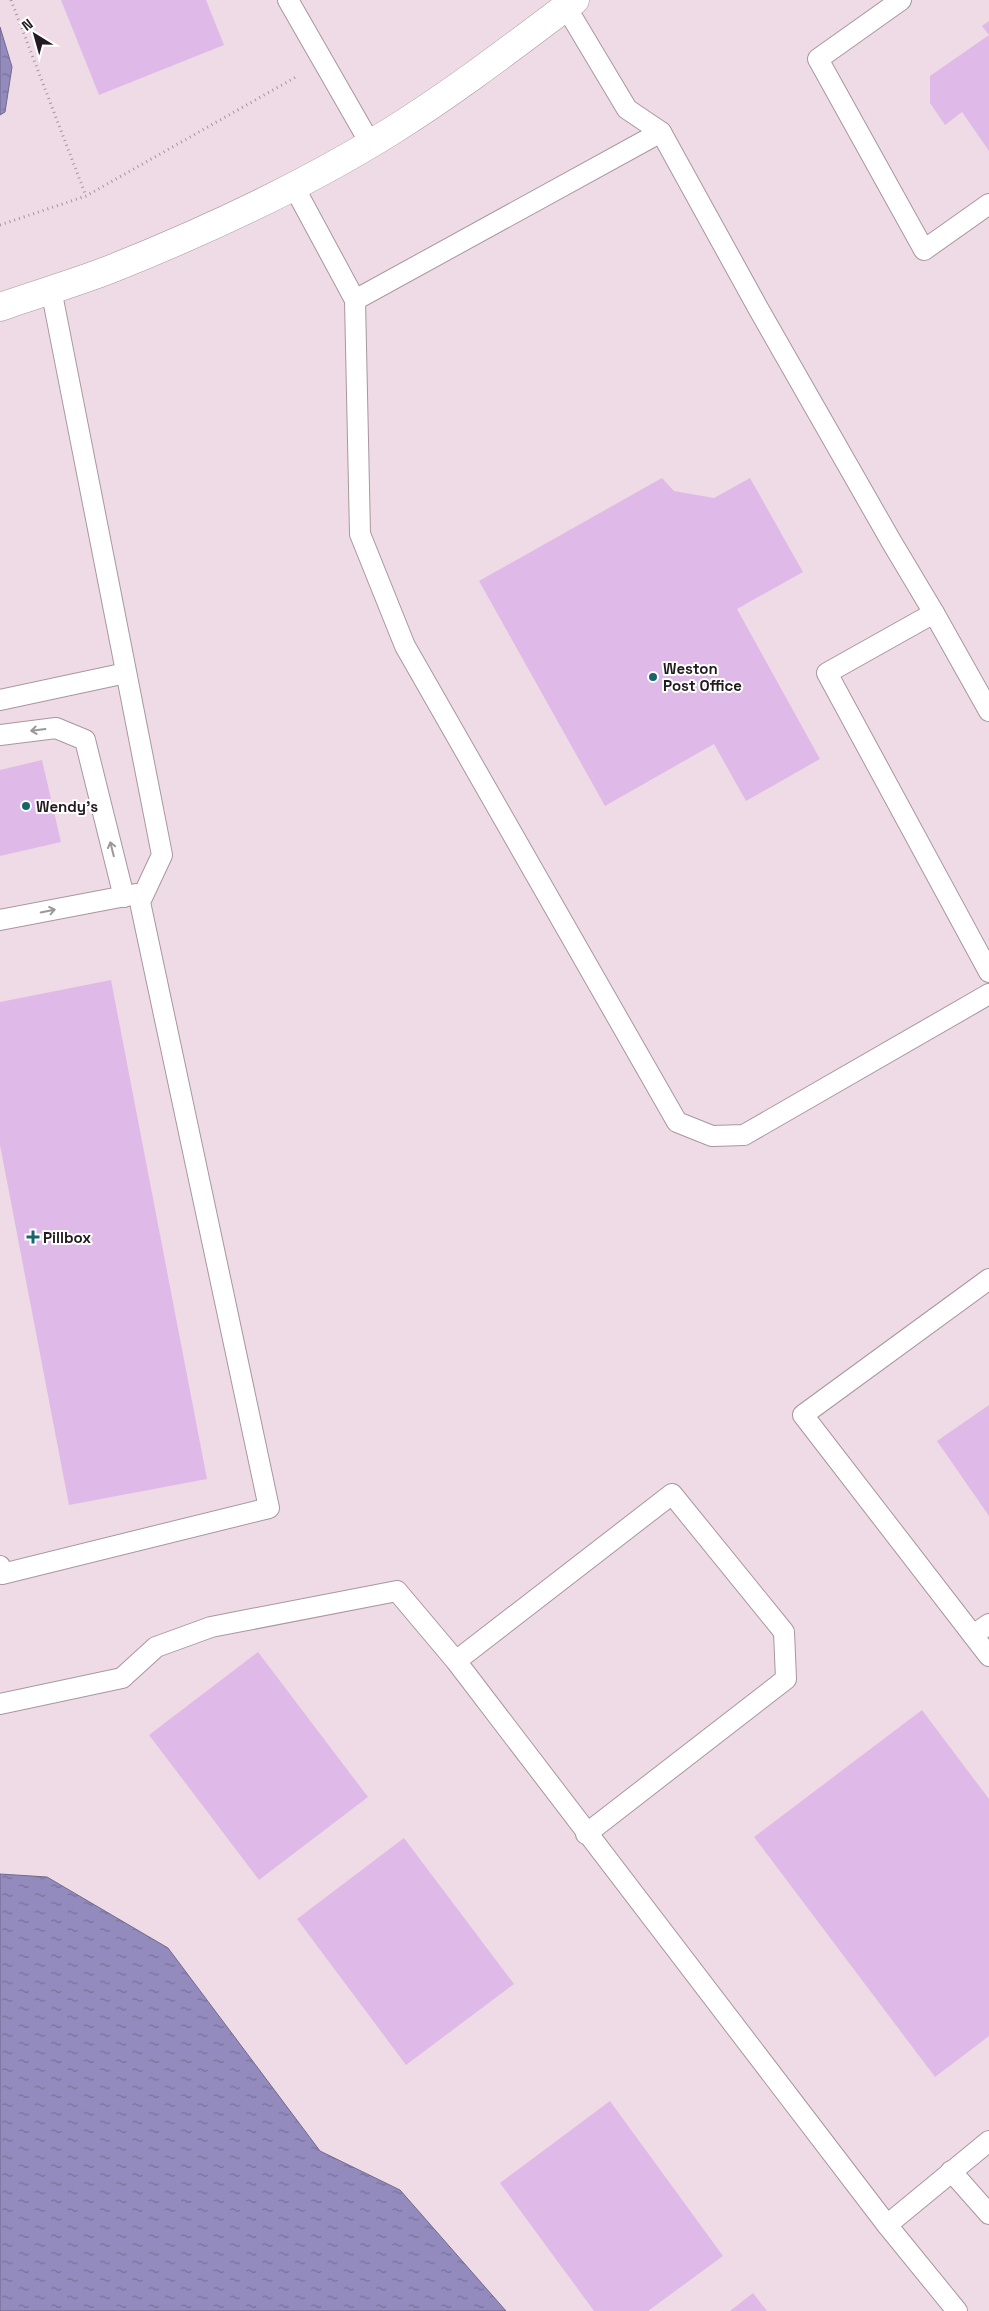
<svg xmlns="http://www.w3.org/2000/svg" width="989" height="2311" viewBox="0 0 989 2311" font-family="'Space Grotesk',sans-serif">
  <defs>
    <pattern id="water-ripples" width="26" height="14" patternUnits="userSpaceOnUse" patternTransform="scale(1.25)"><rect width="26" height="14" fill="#938bbd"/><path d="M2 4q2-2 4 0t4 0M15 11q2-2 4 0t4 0" fill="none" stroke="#787199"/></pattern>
  </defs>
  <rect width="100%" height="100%" fill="#efdbe5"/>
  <g fill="url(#water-ripples)" stroke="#71698e">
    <polygon points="0,27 12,67 5,112 0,115"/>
    <polygon points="0,1874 47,1877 168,1948 320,2151 400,2190 506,2311 0,2311"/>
  </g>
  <g fill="#dfbae8">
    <polygon points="61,0 206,0 224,45 99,95"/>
    <polygon points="989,21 989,151 962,112 945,125 930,103 930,76 989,35 982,26"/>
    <polygon points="662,478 674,491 714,498 750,478 803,572 737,609 820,759 746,801 714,744 605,806 479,581"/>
    <polygon points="42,760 61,842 0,856 0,770"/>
    <polygon points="111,980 207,1479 69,1505 0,1145 0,1002"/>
    <polygon points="989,1405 989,1516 937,1441"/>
    <polygon points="258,1652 368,1797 259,1880 149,1735"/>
    <polygon points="922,1710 989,1799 989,2036 935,2077 754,1837"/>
    <polygon points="404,1838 514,1984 406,2065 297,1919"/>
    <polygon points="610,2101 723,2256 648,2311 594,2311 500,2183"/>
    <polygon points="753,2293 767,2311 730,2311"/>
  </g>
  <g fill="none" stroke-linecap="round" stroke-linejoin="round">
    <g stroke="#a9969f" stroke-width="22">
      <g id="lane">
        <polyline points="288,0 370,143"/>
        <polyline points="901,0 818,59 924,250 989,204"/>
        <polyline points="566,7 627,109 661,132 758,308 891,541 934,613"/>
        <polyline points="293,185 355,300 360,534 405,646 677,1122 712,1136 744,1135 989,994"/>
        <polyline points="355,300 661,132"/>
        <polyline points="0,700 126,673"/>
        <polyline points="989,711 934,613 827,673 989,972"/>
        <polyline points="0,735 56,728 85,740 124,897"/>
        <polyline points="0,920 136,894"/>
        <polyline points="989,1279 803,1415 989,1656"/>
        <polyline points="0,1566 2,1574 269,1508 140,902 162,855 51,289"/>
        <polyline points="973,1635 989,1624"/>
        <polyline points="456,1661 672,1494 784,1632 786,1679 586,1834"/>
        <polyline points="0,1704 122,1678 156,1647 211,1627 397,1591 456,1661 887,2225 957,2311"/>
        <polyline points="951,2171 989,2214"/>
        <polyline points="887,2225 989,2141"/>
      </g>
    </g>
    <g stroke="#a9969f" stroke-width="29">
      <path id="street" d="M0,307C37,294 75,283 111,269C206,231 303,186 390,132C454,92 514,46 575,0"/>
    </g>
    <g stroke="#a5969e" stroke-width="3" stroke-dasharray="1 4" stroke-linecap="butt">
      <polyline points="11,0 86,196"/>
      <polyline points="0,225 86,196 296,77"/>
    </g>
    <use href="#lane" stroke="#fff" stroke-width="20"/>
    <use href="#street" stroke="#fff" stroke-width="28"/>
  </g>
  <defs><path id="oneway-shaft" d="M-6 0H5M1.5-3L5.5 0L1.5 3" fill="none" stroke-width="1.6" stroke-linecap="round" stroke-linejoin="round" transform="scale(1.25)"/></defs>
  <g stroke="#9c989a">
    <use href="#oneway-shaft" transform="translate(38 730) rotate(173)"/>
    <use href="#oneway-shaft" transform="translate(112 849) rotate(-104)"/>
    <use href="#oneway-shaft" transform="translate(48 911) rotate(-11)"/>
  </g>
  <g fill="#17636e" stroke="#fff" stroke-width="2">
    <circle cx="653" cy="677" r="5"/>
    <circle cx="26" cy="806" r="5"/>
    <path d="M30.5 1229.5h5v5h5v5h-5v5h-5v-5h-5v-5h5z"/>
  </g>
  <g text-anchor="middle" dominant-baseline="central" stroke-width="4" stroke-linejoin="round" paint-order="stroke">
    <g font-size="15" font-weight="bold" fill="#231b1f" stroke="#fff" text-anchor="start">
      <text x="663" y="668">Weston<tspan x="663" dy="17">Post Office</tspan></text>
      <text x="36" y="806">Wendy's</text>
      <text x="43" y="1237">Pillbox</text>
    </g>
  </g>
  <g transform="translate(35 35) rotate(323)" stroke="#ffffff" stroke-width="4" paint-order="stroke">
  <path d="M0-4L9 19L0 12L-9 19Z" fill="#231b1f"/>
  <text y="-8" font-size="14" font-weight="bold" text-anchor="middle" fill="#231b1f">N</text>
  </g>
</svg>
